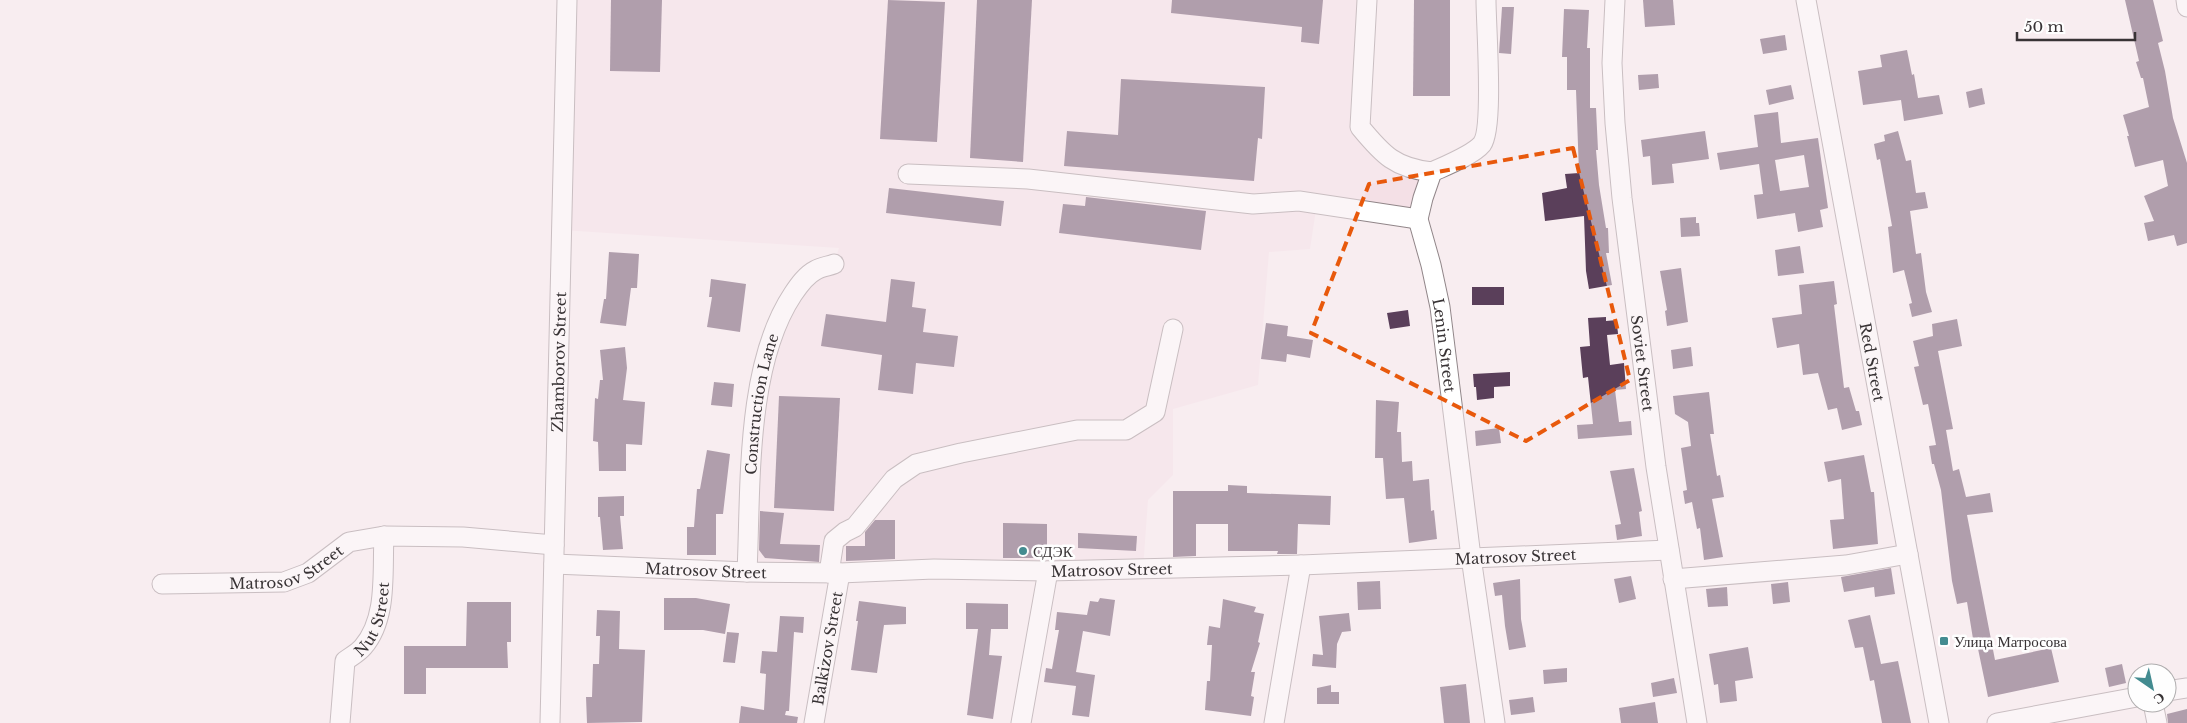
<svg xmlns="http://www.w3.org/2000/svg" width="2187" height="723" viewBox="0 0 2187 723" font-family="'Libre Baskerville',serif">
  <rect width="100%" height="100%" fill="#f8edf0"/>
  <polygon fill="#f4e0e6" points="567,0 1367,0 1360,127 1374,144 1432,172 1418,219 1317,203 1310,249 1269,252 1258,385 1173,409 1173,475 1148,500 1143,569 747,572 754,433 786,305 834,264 839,248 562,230"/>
  <g fill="#5a3f5a" fill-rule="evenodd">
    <polygon points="611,0 662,0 660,72 610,71"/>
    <polygon points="888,0 945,2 937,142 880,139"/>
    <polygon points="977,0 1032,0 1023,162 970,158"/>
    <polygon points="1172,0 1323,0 1319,44 1301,42 1302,27 1171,13"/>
    <polygon points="1414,0 1450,0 1450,96 1413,96"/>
    <polygon points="1643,0 1673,0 1675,25 1645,27"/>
    <polygon points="2125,0 2153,0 2163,41 2158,43 2165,71 2173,118 2187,163 2187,243 2177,246 2174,235 2148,241 2144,223 2154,221 2144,196 2168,186 2163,160 2135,167 2127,136 2129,136 2123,115 2149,107 2143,78 2141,78 2136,62 2139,61"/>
    <polygon points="1502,7 1514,7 1511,54 1499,53"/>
    <polygon points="1564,9 1589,10 1587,48 1590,48 1590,108 1596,108 1598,150 1596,150 1599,185 1606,228 1608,228 1609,253 1606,253 1612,285 1589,289 1586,271 1584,216 1545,221 1542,193 1567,188 1565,174 1579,173 1576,90 1567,90 1567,57 1562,57"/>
    <polygon points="1785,35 1787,50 1763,54 1760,39"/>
    <polygon points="1907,50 1912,75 1914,74 1918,98 1939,95 1943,114 1904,121 1901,100 1863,105 1858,71 1882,67 1880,55"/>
    <polygon points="1658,74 1659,88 1639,90 1638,75"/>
    <polygon points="1121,79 1265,87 1262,139 1258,138 1254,181 1064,166 1067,131 1118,135"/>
    <polygon points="1791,85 1794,99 1769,105 1766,90"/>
    <polygon points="1982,88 1985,104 1969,108 1966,92"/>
    <path d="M1778,112L1781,143L1818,138L1828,208L1820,210L1823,227L1798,232L1795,213L1757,219L1754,195L1763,194L1759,164L1720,170L1717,153L1758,147L1754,115ZM1804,155L1809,187L1780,191L1775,160Z"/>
    <polygon points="1705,131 1709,159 1672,164 1674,183 1652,185 1650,156 1643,157 1641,140"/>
    <polygon points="1898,131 1906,161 1911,160 1916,193 1925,192 1928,208 1910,211 1916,254 1921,253 1926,292 1932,312 1912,317 1909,304 1912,303 1904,270 1893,273 1888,227 1892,226 1880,159 1877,160 1874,144 1885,141 1884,135"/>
    <polygon points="889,188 1004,201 1001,226 886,213"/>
    <polygon points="1086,197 1206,211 1201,250 1059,233 1063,204 1085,206"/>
    <polygon points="1696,217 1696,223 1699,223 1700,236 1681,237 1680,218"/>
    <polygon points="1800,246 1804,273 1778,276 1775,250"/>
    <polygon points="609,252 639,254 637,288 631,288 626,326 600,323 604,299 606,299"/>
    <polygon points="1681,268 1688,322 1667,326 1665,311 1667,310 1660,271"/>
    <polygon points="711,279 746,284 740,332 707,327 712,297 709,297"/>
    <polygon points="891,279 915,282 912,307 926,309 923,332 958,336 954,367 916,363 913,394 878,390 882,355 821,346 826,314 886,322"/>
    <polygon points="1834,281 1837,304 1834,305 1844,388 1849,387 1856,411 1859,411 1862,425 1842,430 1837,408 1828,410 1818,373 1803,375 1799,344 1777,348 1772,318 1802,314 1799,285"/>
    <rect x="1472" y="287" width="32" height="18"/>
    <polygon points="1408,310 1410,326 1390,329 1387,313"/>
    <polygon points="1606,317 1606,321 1617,320 1618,334 1607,335 1610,365 1624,363 1626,389 1615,390 1619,422 1631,421 1632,435 1578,439 1577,425 1593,424 1588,377 1583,378 1580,347 1590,346 1588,318"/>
    <polygon points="1957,319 1962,346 1938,351 1953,429 1946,430 1953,471 1959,469 1966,497 1990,493 1993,512 1967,515 1995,660 2051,648 2059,682 1988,697 1977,644 1974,645 1967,602 1957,604 1952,581 1941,490 1934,464 1932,464 1929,446 1936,445 1928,404 1923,405 1914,367 1919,366 1913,341 1933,336 1932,324"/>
    <polygon points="1266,323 1288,326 1287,336 1313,340 1310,358 1287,354 1286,362 1261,359"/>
    <polygon points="625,347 627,368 623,400 645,402 642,445 626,444 626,471 599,471 598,442 593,441 595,398 598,399 600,380 603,380 600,350"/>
    <polygon points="1691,347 1693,366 1673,369 1671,350"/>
    <polygon points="1510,372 1510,386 1494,387 1494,398 1477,400 1476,387 1474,387 1473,374"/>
    <polygon points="714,382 734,384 732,407 711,405"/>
    <polygon points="1709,392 1714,434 1710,434 1717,476 1720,475 1724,497 1712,499 1723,557 1704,560 1700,528 1697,529 1692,502 1685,504 1683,491 1687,490 1681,448 1691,446 1688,422 1675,414 1673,396"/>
    <polygon points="779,396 840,398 834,511 774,508"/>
    <polygon points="1376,400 1399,402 1397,432 1401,432 1402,462 1412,461 1413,481 1429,479 1431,511 1434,510 1437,539 1409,543 1404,498 1386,499 1383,458 1375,458"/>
    <polygon points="1499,428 1501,443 1476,446 1475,431"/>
    <polygon points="707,450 730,454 723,514 716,514 716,555 687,555 687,527 694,527 697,489 700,489"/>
    <polygon points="1864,455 1871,492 1874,492 1878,544 1833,549 1830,520 1844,519 1841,479 1828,482 1824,462"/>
    <polygon points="1634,468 1642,511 1639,512 1642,536 1617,540 1615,525 1621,524 1610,471"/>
    <polygon points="1228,485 1247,486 1247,493 1331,496 1330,525 1298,524 1297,554 1277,554 1278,551 1228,551 1228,524 1196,524 1196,556 1173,557 1173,491 1228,491"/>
    <polygon points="624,496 624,516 620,516 623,549 603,550 600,517 598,517 598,497"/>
    <polygon points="760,511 784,513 780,544 820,545 819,562 765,558 759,550"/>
    <polygon points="875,520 895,520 895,559 846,561 846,546 865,546 865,532"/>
    <polygon points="1003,523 1047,524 1047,558 1003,558"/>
    <polygon points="1078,533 1137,536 1136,551 1078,548"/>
    <polygon points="1891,568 1895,594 1875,597 1874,587 1844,592 1841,577"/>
    <polygon points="1631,576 1636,599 1619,603 1614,579"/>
    <polygon points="1520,579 1521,619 1526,647 1509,650 1505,626 1502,595 1495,596 1493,583"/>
    <polygon points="1380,581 1381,609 1358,610 1357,582"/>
    <polygon points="1788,582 1790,602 1773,604 1771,584"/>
    <polygon points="1727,587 1728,606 1708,607 1706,589"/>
    <polygon points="664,598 696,598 730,604 725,634 703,630 664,630"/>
    <polygon points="1100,598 1115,600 1110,636 1083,631 1076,672 1095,675 1089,717 1072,715 1076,686 1044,682 1046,668 1052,669 1059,630 1055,630 1057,612 1087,615 1090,601 1098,602"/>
    <polygon points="1223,599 1256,607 1254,612 1264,614 1258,642 1260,643 1251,672 1255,672 1251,696 1254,697 1251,716 1205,710 1207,681 1210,681 1212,645 1207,645 1209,626 1220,628"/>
    <polygon points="859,601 906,607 906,624 884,625 877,673 851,670 858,621 856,621"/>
    <polygon points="467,602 511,602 511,642 507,642 508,668 426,668 426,694 404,694 404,646 466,646"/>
    <polygon points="966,603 1008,604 1008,629 991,629 989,655 1002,656 993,719 967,715 978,629 966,629"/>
    <polygon points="597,610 620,611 619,649 645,650 642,722 587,723 586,697 592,697 593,664 599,664 600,636 596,636"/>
    <polygon points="1349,613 1351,631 1342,632 1337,644 1336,668 1312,666 1313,654 1323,655 1319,616"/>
    <polygon points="1870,615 1881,664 1898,661 1911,723 1882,723 1874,680 1870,681 1863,647 1855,648 1848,620"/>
    <polygon points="780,616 804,617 803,633 794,632 789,711 786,711 785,715 798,717 797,723 739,723 741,706 764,710 766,674 760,673 762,651 777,652"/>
    <polygon points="727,632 739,633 735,663 723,662"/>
    <polygon points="1748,647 1753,678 1735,681 1737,701 1720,703 1718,684 1714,685 1709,654"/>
    <polygon points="2122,664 2126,683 2109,687 2105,668"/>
    <polygon points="1567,668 1567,682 1544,684 1543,670"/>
    <polygon points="1674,678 1677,693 1653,697 1651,683"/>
    <polygon points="1466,684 1470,723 1444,723 1440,687"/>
    <polygon points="1331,685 1331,692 1339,692 1339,704 1317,704 1317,688"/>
    <polygon points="1533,697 1535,712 1511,715 1509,700"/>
    <polygon points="1655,702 1658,723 1621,723 1619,708"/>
    <polygon points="2187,709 2187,723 2168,723 2167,714"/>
  </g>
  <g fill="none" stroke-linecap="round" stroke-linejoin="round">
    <g stroke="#918689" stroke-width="21">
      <g id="minor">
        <path d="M1367,0L1360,127C1383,155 1395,168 1432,172"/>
        <path id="s1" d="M1486,0C1486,26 1494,128 1482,144C1473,155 1445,166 1432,172L1423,198L1418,219L1431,265L1440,307L1471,557L1495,723"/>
        <path id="s2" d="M1615,0L1612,63L1615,123L1622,198L1656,467L1697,723"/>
        <path id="s3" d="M1806,0L1939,723"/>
        <polyline points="2186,0 2187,7"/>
        <polyline points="908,174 1028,179 1253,204 1299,201 1418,219"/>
        <path id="s4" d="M554,564L747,572L840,573L934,569L1048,571L1301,565L1669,550"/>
        <path id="s5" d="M747,572C751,488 745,366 793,294C799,285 806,275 816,270C821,267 829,266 834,264"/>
        <polyline points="829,573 834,541 845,532 855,527 894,479 916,464 961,453 1077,430 1126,430 1155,412 1173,329"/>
        <polyline points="1673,579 1846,565 1908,554"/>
        <path id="s6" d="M162,584L284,582L308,573L349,542L384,536L463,537L554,545"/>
        <polyline points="2167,691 2187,688"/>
        <polyline points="2153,703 2157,723"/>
        <path id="s7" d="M340,723L345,661C350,657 358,653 363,647C388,618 382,572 384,536"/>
        <path id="s8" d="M550,723L567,0"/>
        <path id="s9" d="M814,723L840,573"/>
        <polyline points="1021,723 1048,571"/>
        <polyline points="1274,723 1301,565"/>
        <polyline points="1997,723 2137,697"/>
      </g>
    </g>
    <use href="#minor" stroke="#fff" stroke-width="19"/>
  </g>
  <path d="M0 0H2187V723H0ZM1573,148L1630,380L1526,441L1311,333L1369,184Z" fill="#f8edf0" fill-opacity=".55" fill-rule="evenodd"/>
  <path fill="none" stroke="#e8590c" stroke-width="4" stroke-dasharray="10 6" stroke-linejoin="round" d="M1573,148L1630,380L1526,441L1311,333L1369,184Z"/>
  <g fill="#438b90" stroke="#fefefe" stroke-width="2">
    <circle cx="1023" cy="551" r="5"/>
    <rect x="1939" y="636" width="10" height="10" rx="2.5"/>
  </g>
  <g text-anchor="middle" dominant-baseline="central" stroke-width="5" stroke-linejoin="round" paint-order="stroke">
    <g font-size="15" fill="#383335" stroke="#fefefe">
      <text stroke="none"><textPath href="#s1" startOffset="381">Lenin Street</textPath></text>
      <text stroke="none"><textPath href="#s3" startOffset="368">Red Street</textPath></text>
      <text stroke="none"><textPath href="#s8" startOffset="361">Zhamborov Street</textPath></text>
      <text stroke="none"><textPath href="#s2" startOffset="365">Soviet Street</textPath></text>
      <text stroke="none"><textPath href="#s5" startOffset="169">Construction Lane</textPath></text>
      <text stroke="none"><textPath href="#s4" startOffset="962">Matrosov Street</textPath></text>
      <text stroke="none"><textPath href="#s6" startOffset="128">Matrosov Street</textPath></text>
      <text stroke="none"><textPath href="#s4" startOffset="152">Matrosov Street</textPath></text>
      <text stroke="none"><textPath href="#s4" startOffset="558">Matrosov Street</textPath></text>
      <text stroke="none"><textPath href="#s7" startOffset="115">Nut Street</textPath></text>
      <text stroke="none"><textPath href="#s9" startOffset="76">Balkizov Street</textPath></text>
    </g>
    <g font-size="15" fill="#383335" stroke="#fefefe" text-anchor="start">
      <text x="1033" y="551">СДЭК</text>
      <text x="1954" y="641">Улица Матросова</text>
    </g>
  </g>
  <g transform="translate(2152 688) rotate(146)"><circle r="24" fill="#fefefe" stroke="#afadae"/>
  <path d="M0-4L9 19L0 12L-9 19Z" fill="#438b90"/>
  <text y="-8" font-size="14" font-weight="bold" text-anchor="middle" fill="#383335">С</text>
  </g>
  <path d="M2017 32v8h118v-8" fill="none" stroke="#383335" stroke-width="2.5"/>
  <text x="2024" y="32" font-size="15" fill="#383335" stroke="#fefefe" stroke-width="4" paint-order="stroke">50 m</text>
</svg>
